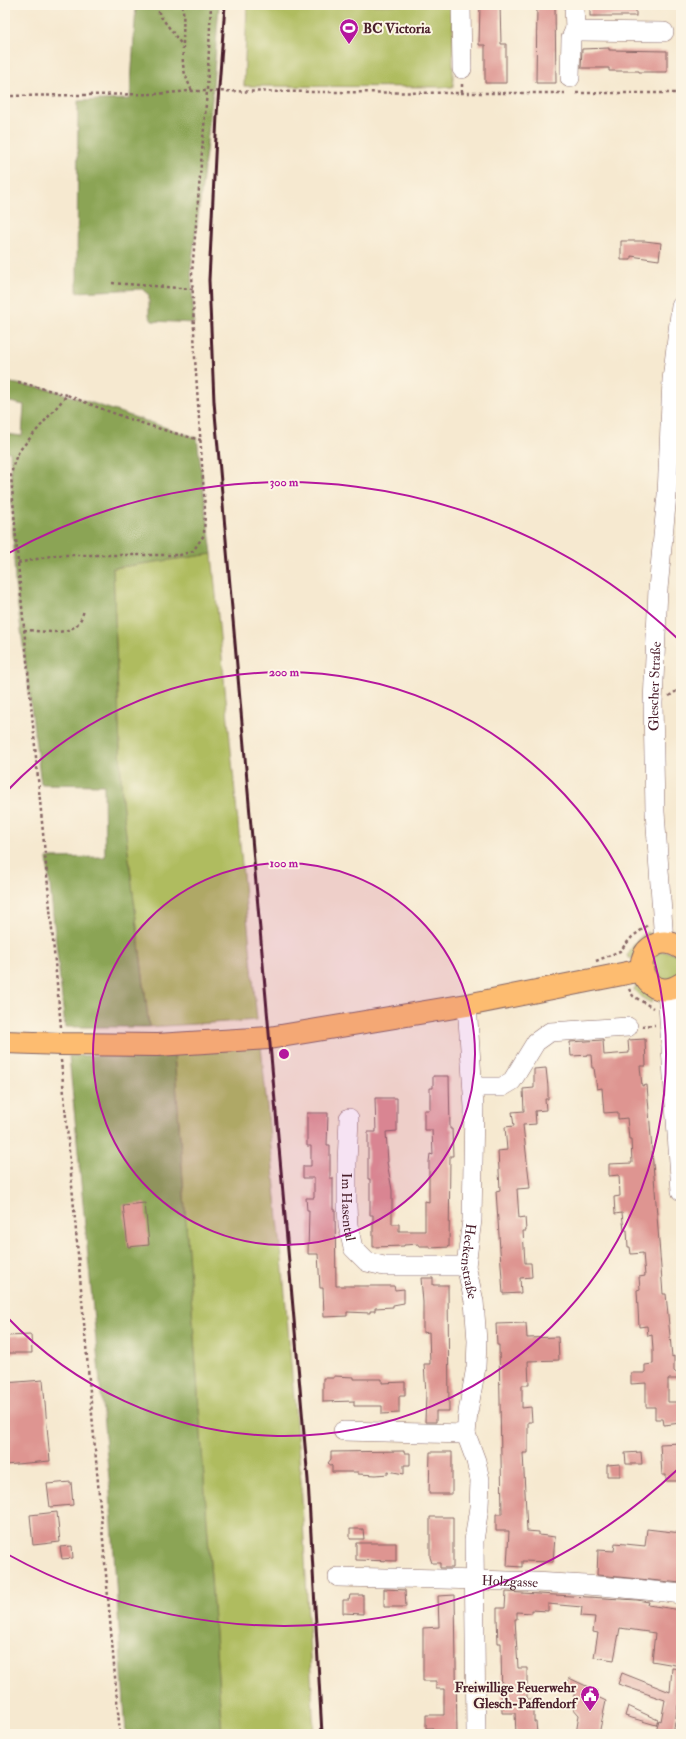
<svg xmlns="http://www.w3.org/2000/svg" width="686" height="1739" viewBox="0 0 686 1739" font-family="'IM FELL Double Pica',serif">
  <rect width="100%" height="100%" fill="#fcf5e5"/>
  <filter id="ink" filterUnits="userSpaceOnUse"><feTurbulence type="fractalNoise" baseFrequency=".025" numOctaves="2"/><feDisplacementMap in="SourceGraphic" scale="8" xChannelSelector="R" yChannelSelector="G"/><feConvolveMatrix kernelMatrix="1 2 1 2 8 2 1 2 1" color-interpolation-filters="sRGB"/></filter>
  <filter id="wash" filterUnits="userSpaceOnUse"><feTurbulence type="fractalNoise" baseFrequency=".012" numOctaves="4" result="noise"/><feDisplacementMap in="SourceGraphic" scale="16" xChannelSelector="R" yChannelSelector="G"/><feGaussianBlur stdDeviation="0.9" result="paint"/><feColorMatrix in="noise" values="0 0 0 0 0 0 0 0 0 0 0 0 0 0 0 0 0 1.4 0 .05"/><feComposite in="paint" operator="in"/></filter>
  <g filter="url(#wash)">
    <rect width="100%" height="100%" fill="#f6e9d0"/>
    <g fill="#afbc5e" stroke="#7c6e44">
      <polygon points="247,5 453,5 453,87 244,86"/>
      <polygon points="212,554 257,1020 149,1027 122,801 113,568"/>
      <path d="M647,932L650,935C646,944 639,953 631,959L627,956C633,945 637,938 647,932Z"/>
      <path d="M659,951L676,953C682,961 683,968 679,976L664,983L650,973L653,956Z"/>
      <polygon points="636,985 643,988 654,999 651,1003 641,997 634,990"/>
      <polygon points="261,1046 282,1259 301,1481 314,1734 222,1734 174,1053"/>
    </g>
    <g fill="#8ba455" stroke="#6a6240">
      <polygon points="136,5 219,5 212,99 202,186 191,268 194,323 152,321 149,315 149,295 142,289 77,292 78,101 130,99"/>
      <polygon points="5,382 53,390 197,438 212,554 113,568 122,801 149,1027 65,1027 47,858 105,857 104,785 41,784 15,584 10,452 5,451 5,434 22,436 24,405 5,401"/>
      <polygon points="174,1053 222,1734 126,1734 109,1478 69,1056"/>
    </g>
    <g id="blocks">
      <g fill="#de9591">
        <polygon points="480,5 500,5 501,44 506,44 506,83 485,83 485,45 479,45"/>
        <polygon points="537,5 555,5 556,83 536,83"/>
        <rect x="590" y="5" width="46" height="11"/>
        <polygon points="609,48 609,50 667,51 667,72 639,72 639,71 609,71 609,68 581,68 582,49"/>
        <polygon points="621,241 645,241 661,243 659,260 631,256 631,260 621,260"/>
        <polygon points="645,1039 646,1066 640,1066 642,1086 647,1085 663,1294 666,1294 672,1357 674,1356 674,1371 681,1377 681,1379 668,1379 668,1402 681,1402 681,1423 664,1425 663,1419 655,1419 655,1407 646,1407 646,1383 631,1384 631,1373 645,1373 645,1365 653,1364 653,1350 652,1335 648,1336 647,1326 639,1327 637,1290 640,1289 639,1277 645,1276 643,1253 631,1254 630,1247 628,1247 627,1230 624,1230 622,1213 615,1214 614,1197 620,1196 619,1175 609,1176 609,1164 632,1163 631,1139 629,1139 627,1118 618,1119 618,1112 604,1113 602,1088 597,1089 594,1068 592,1068 591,1055 571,1056 570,1042 603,1040 604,1055 629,1053 628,1040"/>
        <polygon points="546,1068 548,1087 548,1099 545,1099 546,1110 535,1111 536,1124 523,1125 530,1188 517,1189 519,1218 525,1217 526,1231 523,1231 525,1263 531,1263 532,1277 520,1278 521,1293 503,1294 496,1191 500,1190 498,1151 507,1150 505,1127 514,1126 512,1112 524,1111 523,1089 534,1088 534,1069"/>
        <polygon points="433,1076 449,1076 450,1129 452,1129 453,1156 450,1156 449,1247 430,1248 430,1246 419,1246 419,1244 404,1245 404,1246 373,1247 373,1215 370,1215 370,1179 368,1179 368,1132 376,1132 375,1098 397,1098 397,1131 386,1132 388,1162 387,1162 392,1190 392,1224 399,1224 399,1231 425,1231 425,1201 429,1202 429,1162 430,1154 433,1155 432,1130 424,1130 424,1110 430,1110 430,1088 433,1088"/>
        <polygon points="307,1113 328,1113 327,1145 330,1145 330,1178 333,1178 333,1210 335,1210 336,1286 394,1286 395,1290 404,1289 404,1303 393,1305 393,1307 375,1308 375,1311 370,1311 370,1313 347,1312 347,1316 324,1317 323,1288 320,1288 318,1254 308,1254 309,1210 307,1210 306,1198 314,1198 314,1178 303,1178 303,1166 311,1166 311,1146 307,1146"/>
        <polygon points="145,1203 149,1245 128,1247 123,1205"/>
        <polygon points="421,1278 433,1278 433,1285 448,1285 449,1411 436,1411 436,1422 425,1422 426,1394 424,1364 430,1364 429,1332 423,1333 423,1302"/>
        <polygon points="526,1323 527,1338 558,1337 559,1360 528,1361 529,1385 522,1385 522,1408 531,1407 532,1422 528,1422 528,1453 523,1453 527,1531 539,1532 539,1535 555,1537 553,1562 522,1561 522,1567 507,1566 509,1531 496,1531 496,1514 502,1514 499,1345 497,1345 496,1324"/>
        <polygon points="31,1335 32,1353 7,1353 7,1336"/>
        <polygon points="334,1376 354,1377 354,1379 382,1379 382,1383 405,1382 405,1396 399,1396 399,1413 382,1414 382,1406 354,1406 354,1401 323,1402 323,1378 334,1378"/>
        <polygon points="43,1380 50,1461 5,1465 5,1383"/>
        <polygon points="681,1443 681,1481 666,1481 666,1475 662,1475 660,1444"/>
        <polygon points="404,1451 404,1453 410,1453 410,1465 404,1465 404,1474 388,1471 388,1474 376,1475 358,1474 358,1472 332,1472 332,1466 328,1463 331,1459 331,1452"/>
        <polygon points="430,1452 452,1452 452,1494 429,1494"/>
        <polygon points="641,1452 642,1464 626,1464 625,1453"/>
        <polygon points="620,1464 620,1476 607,1476 607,1465"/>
        <polygon points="71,1482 73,1505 50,1507 47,1484"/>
        <polygon points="57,1512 60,1542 33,1545 30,1515"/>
        <polygon points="430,1517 453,1517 453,1568 440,1568 440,1563 432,1563 430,1557"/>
        <polygon points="350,1529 363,1529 364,1539 350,1539"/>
        <polygon points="647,1529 681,1533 681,1583 597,1575 598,1550 614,1551 615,1543 645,1546"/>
        <polygon points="356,1543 396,1543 396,1561 356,1560"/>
        <polygon points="72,1546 73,1558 62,1559 60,1547"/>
        <polygon points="384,1589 405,1590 406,1607 384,1607"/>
        <polygon points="506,1592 637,1600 649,1602 648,1605 681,1610 681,1666 652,1661 655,1633 620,1628 614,1660 594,1657 598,1633 593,1632 595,1617 581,1616 582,1607 548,1604 548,1611 532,1610 532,1613 517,1612 517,1619 515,1619 518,1668 527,1668 527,1699 534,1699 534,1722 536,1722 537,1734 516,1734 515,1713 502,1713 501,1643 498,1643 497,1618 497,1608 505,1608"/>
        <polygon points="350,1595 363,1595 363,1614 343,1613 343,1600 349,1600"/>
        <polygon points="455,1595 457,1734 432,1734 433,1728 426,1728 426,1715 444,1715 444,1689 436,1689 436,1681 423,1681 423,1628 439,1627 438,1596"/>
        <polygon points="672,1668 681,1669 679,1696 681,1697 681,1706 678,1705 673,1734 655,1734 659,1720 661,1721 665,1700 618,1684 622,1673 670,1692"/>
        <polygon points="569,1678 597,1691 596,1693 587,1692 606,1701 599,1734 576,1734 579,1715 572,1707 575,1690 567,1689"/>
        <polygon points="628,1706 658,1720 656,1725 625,1716"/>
      </g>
    </g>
  </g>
  <g filter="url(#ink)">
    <use href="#blocks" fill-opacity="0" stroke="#866665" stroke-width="1"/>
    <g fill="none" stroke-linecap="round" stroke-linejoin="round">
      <g stroke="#866665" stroke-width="20">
        <g id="minor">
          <polyline points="461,5 462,69"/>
          <polyline points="574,5 575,29 578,31 664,32"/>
          <polyline points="570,78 571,38 575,29"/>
          <path id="s1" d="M664,942L655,812L653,703L658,589L667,495L672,380L681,306"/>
          <polyline points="667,990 681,1191"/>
          <path id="s2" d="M467,1005L474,1107L472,1220L466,1266L474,1301L477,1341L476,1367L468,1412L466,1434L476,1461L480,1480L479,1507L474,1541L476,1734"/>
          <polyline points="473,1087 502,1087 512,1081 536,1042 550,1032 628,1027"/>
          <path id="s3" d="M349,1118L347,1163V1206L348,1225L353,1248L367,1262L384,1266H466"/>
          <polyline points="343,1431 466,1434"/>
          <path id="s4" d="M338,1577C453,1579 567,1580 681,1594"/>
        </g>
      </g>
      <g stroke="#866665" stroke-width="24">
        <g id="major">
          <path d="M681,948C673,943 664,940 655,945C626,959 649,1005 681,984"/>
          <polyline points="5,1042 62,1044 157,1045 269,1038 467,1005 642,970"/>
        </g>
      </g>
      <g stroke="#866665" stroke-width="2.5" stroke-dasharray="3 3" stroke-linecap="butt">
        <polyline points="159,5 159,14 182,45"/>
        <path d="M182,5C185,10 182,53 183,64C184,74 188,82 192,91"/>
        <polyline points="462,84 462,93"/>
        <polyline points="576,93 681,93"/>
        <polyline points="5,96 156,94 189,91 462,93 565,93"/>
        <polyline points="112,283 193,289"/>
        <polyline points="18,382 67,395"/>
        <polyline points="18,563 56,555 180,555 193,551 204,535 205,510 195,358 192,273 207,91 211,5"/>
        <path d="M24,630C48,631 79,640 84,609"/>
        <polyline points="669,696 681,688"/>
        <polyline points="596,961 620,951 632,937 648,925"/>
        <polyline points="629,989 633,996 653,1008"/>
        <polyline points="642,1026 655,1025"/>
        <path d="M61,1027L18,563L11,475L14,462L19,451L67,395C111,413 155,429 201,440"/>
        <polyline points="61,1060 120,1734"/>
      </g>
      <use href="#minor" stroke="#fff" stroke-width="19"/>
      <use href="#major" stroke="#fdbc70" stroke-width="22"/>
      <polyline stroke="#4a1f2b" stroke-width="3" points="225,5 217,115 209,280 214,402 308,1480 322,1734"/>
    </g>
  </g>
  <circle cx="284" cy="1054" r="191" fill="#b5179e" fill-opacity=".12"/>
  <g fill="none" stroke="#b5179e" stroke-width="2">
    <circle cx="284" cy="1054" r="191"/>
    <path d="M7 791A382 382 0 1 1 7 1317"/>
    <path d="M678 1469A572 572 0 0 1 7 1554M7 554A572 572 0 0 1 678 639"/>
  </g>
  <defs>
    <g id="stadium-pin" transform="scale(1)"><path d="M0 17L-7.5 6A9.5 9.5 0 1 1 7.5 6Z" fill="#b5179e" stroke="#fcf5e5"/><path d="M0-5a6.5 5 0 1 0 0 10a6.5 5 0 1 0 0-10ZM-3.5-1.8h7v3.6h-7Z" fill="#fff"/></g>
    <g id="civic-pin" transform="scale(1)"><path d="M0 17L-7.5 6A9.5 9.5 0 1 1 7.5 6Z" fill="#b5179e" stroke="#fcf5e5"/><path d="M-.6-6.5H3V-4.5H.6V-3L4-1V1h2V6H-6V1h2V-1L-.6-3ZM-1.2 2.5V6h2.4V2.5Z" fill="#fff"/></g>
  </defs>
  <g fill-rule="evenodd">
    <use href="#stadium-pin" x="349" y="28"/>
    <use href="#civic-pin" x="590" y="1695"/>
  </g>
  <g text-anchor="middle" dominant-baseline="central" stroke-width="4" stroke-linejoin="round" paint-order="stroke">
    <g font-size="14" font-weight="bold" fill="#4a1f2b" stroke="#fcf5e5" text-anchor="start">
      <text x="363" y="28">BC Victoria</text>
      <text x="576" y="1687" text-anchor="end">Freiwillige Feuerwehr<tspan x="576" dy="16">Glesch-Paffendorf</tspan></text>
    </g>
    <g font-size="14" fill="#4a1f2b" stroke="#fcf5e5">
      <text stroke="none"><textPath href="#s1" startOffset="256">Glescher Straße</textPath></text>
      <text stroke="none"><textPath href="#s3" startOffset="89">Im Hasental</textPath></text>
      <text stroke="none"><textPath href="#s2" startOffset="257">Heckenstraße</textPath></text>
      <text stroke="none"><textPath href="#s4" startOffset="172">Holzgasse</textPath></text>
    </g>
  </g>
  <circle cx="284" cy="1054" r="6" fill="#b5179e" stroke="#fcf5e5" stroke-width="2"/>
  <g font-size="12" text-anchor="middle" font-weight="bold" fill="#b5179e" stroke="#fcf5e5" stroke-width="4" stroke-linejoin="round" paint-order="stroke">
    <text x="284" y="486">300 m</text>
    <text x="284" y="676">200 m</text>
    <text x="284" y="867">100 m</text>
  </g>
  <rect width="686" height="1739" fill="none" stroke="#fcf5e5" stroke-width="20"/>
</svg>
